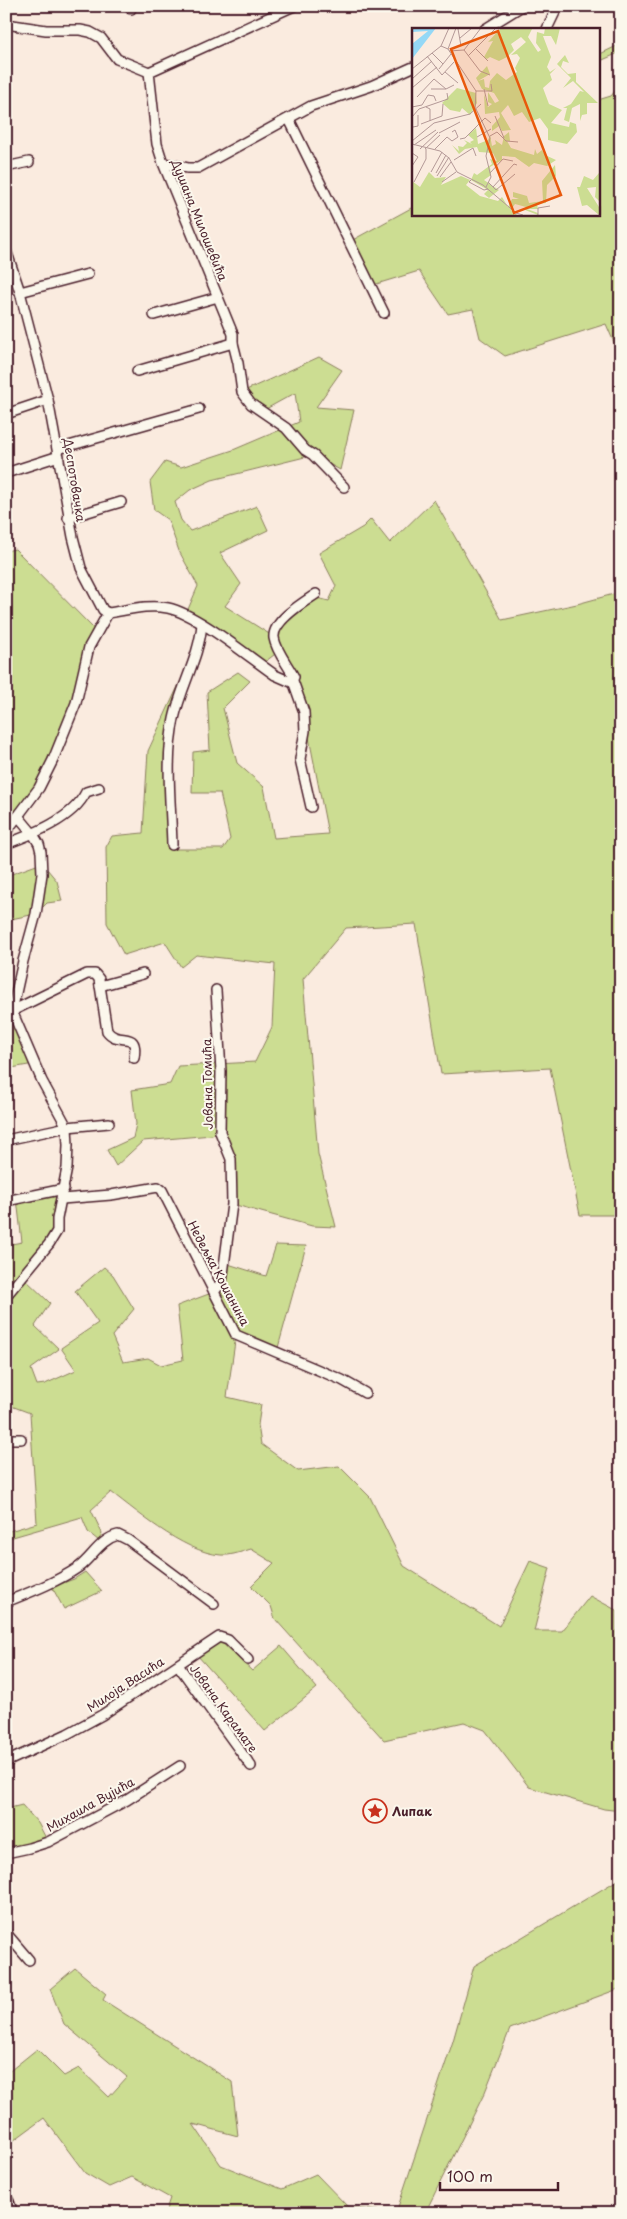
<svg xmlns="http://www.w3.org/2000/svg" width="627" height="2219" viewBox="0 0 627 2219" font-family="'Playpen Sans',sans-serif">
  <rect width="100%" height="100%" fill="#faebdf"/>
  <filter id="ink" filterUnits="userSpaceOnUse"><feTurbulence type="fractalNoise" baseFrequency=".02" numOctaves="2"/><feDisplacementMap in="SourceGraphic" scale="10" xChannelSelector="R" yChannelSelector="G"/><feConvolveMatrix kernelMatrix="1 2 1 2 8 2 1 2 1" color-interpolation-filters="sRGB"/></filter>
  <g filter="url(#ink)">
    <g fill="#ccdd92" stroke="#8b7e5e">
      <polygon points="621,44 621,52 598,62 598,55"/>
      <polygon points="621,84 621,345 616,347 606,324 505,356 480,338 473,309 448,314 419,271 370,286 349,242 413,207 413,214 598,214 598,100 611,96"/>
      <polygon points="319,357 342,370 316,407 354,410 340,470 313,455 212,480 190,490 175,502 181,520 190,531 257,506 268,530 220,553 241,584 225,606 274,637 280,622 317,598 329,601 336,586 319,553 363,527 371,519 390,543 434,500 502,620 577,604 621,592 621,1215 580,1215 550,1068 441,1074 416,924 346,928 303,979 318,1154 336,1227 312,1226 232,1204 231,1159 220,1132 212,1135 143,1141 116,1166 107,1150 133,1138 136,1124 132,1090 170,1084 178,1066 255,1062 272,1027 275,964 196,955 181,967 165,942 124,955 107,923 106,847 112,836 143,833 148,751 180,682 172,752 168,849 223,849 230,839 220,793 192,793 193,752 210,750 207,692 238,672 250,681 223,708 237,763 264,787 274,838 328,834 304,712 279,651 261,665 186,614 198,586 179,551 168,520 154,510 150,482 165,462 181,467 233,450 299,422 295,393 266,409 251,404 242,392"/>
      <polygon points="15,549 97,632 53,760 6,832 6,551"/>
      <polygon points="42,863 57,881 62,901 47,903 36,914 6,920 6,876"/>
      <polygon points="12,1011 34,1064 6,1069 6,1016"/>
      <path d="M64,1189L57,1231L22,1276L50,1303L35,1326L59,1349L31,1369L37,1385L45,1384L76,1370L61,1348L98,1323L75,1291L104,1267L113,1275L134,1309L112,1336L123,1362L148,1358L161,1365L183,1360L177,1306L214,1292L225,1263L266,1276L276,1245L306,1246L276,1355L236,1335L227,1397L261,1405L258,1425L261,1444L298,1471L339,1466L370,1497L404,1566L499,1626L530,1561L550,1568L534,1631H562L590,1596L616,1610L617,1676L621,1680V1811L604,1809L529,1787L485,1730L464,1722L384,1740L275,1619L271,1606L251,1586L274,1563L251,1549C244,1551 236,1554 228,1555C191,1558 140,1514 111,1492L91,1510L102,1533L99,1541L88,1532L82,1517L6,1539V1532L37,1523L30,1413L6,1404V1245L22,1242L17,1199Z"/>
      <polygon points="85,1572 102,1591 64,1609 52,1587 74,1579"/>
      <polygon points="219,1640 252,1671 281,1646 317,1688 265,1731 197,1655"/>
      <polygon points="22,1805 38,1823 48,1842 6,1853 6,1809"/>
      <polygon points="621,1878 621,1988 510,2029 485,2092 425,2213 226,2213 224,2211 214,2213 165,2213 170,2198 132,2177 109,2187 85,2173 44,2118 6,2146 6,2074 37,2049 64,2076 79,2068 109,2097 127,2077 64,2024 50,1989 75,1968 106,1994 103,2000 232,2082 238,2136 193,2124 221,2165 282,2189 316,2174 348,2207 396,2213 453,2041 474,1966"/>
    </g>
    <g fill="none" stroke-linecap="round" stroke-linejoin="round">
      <g stroke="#4a1f2b" stroke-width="12">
        <g id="street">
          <polyline points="131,9 131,6"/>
          <polyline points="6,24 46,30 80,30 90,32 101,38 117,59 149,72"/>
          <polyline points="485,29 522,6"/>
          <polyline points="547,29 558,6"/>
          <polyline points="149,72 157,144 163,163 233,334 233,343 238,363 242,392 251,404 286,428 305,450 313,455 344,487"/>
          <polyline points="149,72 294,6"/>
          <polyline points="289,119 384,313"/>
          <polyline points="163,163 188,168 198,168 311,106 371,86 413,67"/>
          <polyline points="6,167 29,162"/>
          <polyline points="6,250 20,292 48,400 73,537 81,568 103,610 108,613"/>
          <polyline points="20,292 88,274"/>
          <polyline points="154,315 218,297"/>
          <polyline points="137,371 233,343"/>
          <polyline points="6,414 48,400"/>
          <polyline points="58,449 199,409"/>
          <polyline points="6,473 59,456"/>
          <polyline points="68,518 121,502"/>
          <path d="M108,613C128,610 147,604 168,608C197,614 249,657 275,675L291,682L294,677C288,665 276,651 274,638C272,621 304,602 316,594"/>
          <polyline points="293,681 304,712 305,731 300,759 311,807"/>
          <polyline points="6,832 39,788 53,760 76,703 89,647 108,613"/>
          <path d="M6,844C33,834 73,819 86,792L99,788"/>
          <path d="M172,845C171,804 165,759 174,719C181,686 199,658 202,624"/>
          <polyline points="100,986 143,974"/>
          <path d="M6,1016L12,1011L87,974H95L99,979L107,1031C119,1047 139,1028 134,1058"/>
          <polyline points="6,1140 67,1127 109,1123"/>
          <polyline points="62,1199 111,1195 158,1187 162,1190 236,1335 342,1380 365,1393"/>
          <polyline points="6,1201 64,1189"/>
          <polyline points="214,1292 222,1282 232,1204 231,1159 220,1132 221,1071 216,990"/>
          <polyline points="6,1296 49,1244 57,1231 57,1219 67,1168 68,1145 67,1127 42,1081 12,1011 23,961 36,914 42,874 41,852 39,844 33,834 18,816"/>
          <polyline points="6,1439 21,1439"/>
          <path d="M6,1602C31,1592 57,1582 79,1567C92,1557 101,1539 118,1535L128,1540L214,1604"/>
          <polyline points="178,1665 251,1766"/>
          <polyline points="6,1762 67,1734 102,1715 219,1637 228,1640 248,1660"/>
          <polyline points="6,1853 29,1848 48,1842 127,1800 180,1766"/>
          <polyline points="6,1933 29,1960"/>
        </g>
      </g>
      <g stroke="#4a1f2b" stroke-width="18">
        <polyline id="secondary" points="6,2202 10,2213"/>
      </g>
      <use href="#street" stroke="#fbf7ec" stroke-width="9"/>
      <use href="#secondary" stroke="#fbf7ec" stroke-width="14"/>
    </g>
  </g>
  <defs>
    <g id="sight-ring" transform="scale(1.25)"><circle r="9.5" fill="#fbf7ec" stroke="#c8321e" stroke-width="1.5"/><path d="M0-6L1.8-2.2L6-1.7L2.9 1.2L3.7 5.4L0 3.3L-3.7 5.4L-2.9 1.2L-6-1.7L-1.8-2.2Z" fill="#c8321e"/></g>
  </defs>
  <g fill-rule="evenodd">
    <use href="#sight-ring" x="375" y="1811"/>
  </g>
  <g text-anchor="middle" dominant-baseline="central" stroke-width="4" stroke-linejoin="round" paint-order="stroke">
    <g font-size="12" fill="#4a1f2b" stroke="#fbf7ec">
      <text transform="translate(200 220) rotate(68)">Душана Милошевића</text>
      <text transform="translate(75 480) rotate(81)">Деспотовачка</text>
      <text transform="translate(207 1084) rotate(-91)">Јована Томића</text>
      <text transform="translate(219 1273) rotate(62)">Недељка Кошанина</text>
      <text transform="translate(125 1684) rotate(-33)">Милоја Васића</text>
      <text transform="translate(224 1708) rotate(54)">Јована Карамате</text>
      <text transform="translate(90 1804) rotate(-29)">Михаила Вујића</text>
    </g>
    <g font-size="12" font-weight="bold" fill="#4a1f2b" stroke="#fbf7ec" text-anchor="start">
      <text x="392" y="1811">Липак</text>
    </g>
  </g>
  <g transform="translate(412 28)">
    <rect width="188" height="188" fill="#faebdf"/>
    <path d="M89,0L120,1L116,9L126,24L129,22L124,15L125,4L132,6L133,0H148L144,17L139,8H131L139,29L135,39L138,44L144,40L138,46L140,52L131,60L137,76L150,82L139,95L157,99L158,94L164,96L165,104L155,116L136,112V101L128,90L117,94L110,84L102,88L96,77L89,85L99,102L90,103L87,98L80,103V98L88,89L87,84L73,86L72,66L76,79L80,76L76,74V64L83,75L87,73L82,65L70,61L64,50L75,38L78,46L66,53L72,51L73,59L77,60L78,53L85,45L94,52L105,44L103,40L108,30L105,26L99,27L114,14L109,9L99,16L102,22L95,29L87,33L78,29L75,31L72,29L81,13L76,14ZM153,27L157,35L151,33L149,39L156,46L164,45V54L186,75H175V86L170,87L168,93V76L160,80L157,94L152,92L155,80H151L159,76L168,63L172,64L161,53L151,60L159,50L145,36ZM45,60L64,65L65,75L58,87L50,80L48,84L38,82L30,75ZM64,100L66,116L76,112L78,107L80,118L84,116L83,112L90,117L92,108L97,104L98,113H95L99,120L122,127L123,121L125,126L130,122L133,127L144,132L135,138L122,135L117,139L103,129L90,128V132L78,139L79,147L72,152L87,162L77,170L72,166L76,162L59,152L62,145L65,147L80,136L78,131L85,133L81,125L67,124L65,119L53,121L47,126L40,117L47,123L46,118L51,119L55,115L52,112L60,116L58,114L62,112L56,107ZM143,137L144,148L135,157L134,175L125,176L126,181H115L126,185V187L113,182L114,179L103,176L99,182L105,187H0V153L8,159L17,144L23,150L34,149L29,157L49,148L58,152L54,157L68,168L86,173L90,169L96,179L100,171H107L101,169V164L115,168L117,175L131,173L130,153ZM187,145V173L183,169L184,159L175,160L187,179V187L175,177L170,178L165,159H168L172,148L181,152Z" fill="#ccdd92"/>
    <path d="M0,0H24L0,31V16L16,3L0,4Z" fill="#94d8f6"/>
    <path fill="none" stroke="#b49997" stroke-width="1" d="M46,1L49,18M48,10L60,0M29,18L36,21L64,63M29,18L37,0M36,21L44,0M64,21L76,33M52,22L68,43L78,47M52,22L69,0M37,23L52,22M20,25L31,36M15,28L30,47L42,34M56,28L84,0M0,41L29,18M27,41L39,26M33,44L46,55M0,51L20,33M22,51L34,61M0,60L25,39M19,61H34L42,57M72,61L76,78M64,63H80L79,56M5,69L22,51M0,79L10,77L16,67L22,68L24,73M14,79L18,81V93M64,81L78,110L74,128L79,149L74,159M63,82L64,63M83,88L92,110M0,89L7,81L36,71L35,65M9,96L30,88L31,76M1,99L6,98V87M27,105L48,94M78,108L85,104L94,113L106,114M65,109L79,101M48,111L53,110L73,90L79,95M0,113L22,95L58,86L69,76M0,116L28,123L37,130L45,144L71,157L104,185L111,187M2,117L24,102M8,121L26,104M13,121L28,107M23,121L35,109L40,113L46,109L43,102L40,104M0,125L6,129L0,138M42,132L61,120L64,128M19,144L30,124M24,145L34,127M78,145L91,131L101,133M25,148L37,129M28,149L39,134M59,152L57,154L72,162L76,161M2,154L14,131V121M30,154L44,144M76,154L84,162L103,146M81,159L102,136L105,137M126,187V180L138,178"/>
    <path fill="#e8590c" fill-opacity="0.15" stroke="#e8590c" stroke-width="2.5" d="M86,3L149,167L102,185L39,21Z"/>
    <rect width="188" height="188" fill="none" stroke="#4a1f2b" stroke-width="2.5"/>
  </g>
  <rect width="627" height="2219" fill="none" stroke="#fbf7ec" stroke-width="25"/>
  <rect x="12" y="12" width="602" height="2194" fill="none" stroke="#4a1f2b" stroke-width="2" filter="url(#ink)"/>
  <path d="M440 2182v8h118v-8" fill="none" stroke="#4a1f2b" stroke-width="2.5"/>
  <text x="447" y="2182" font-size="15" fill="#4a1f2b" stroke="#fbf7ec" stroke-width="4" paint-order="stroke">100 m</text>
</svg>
